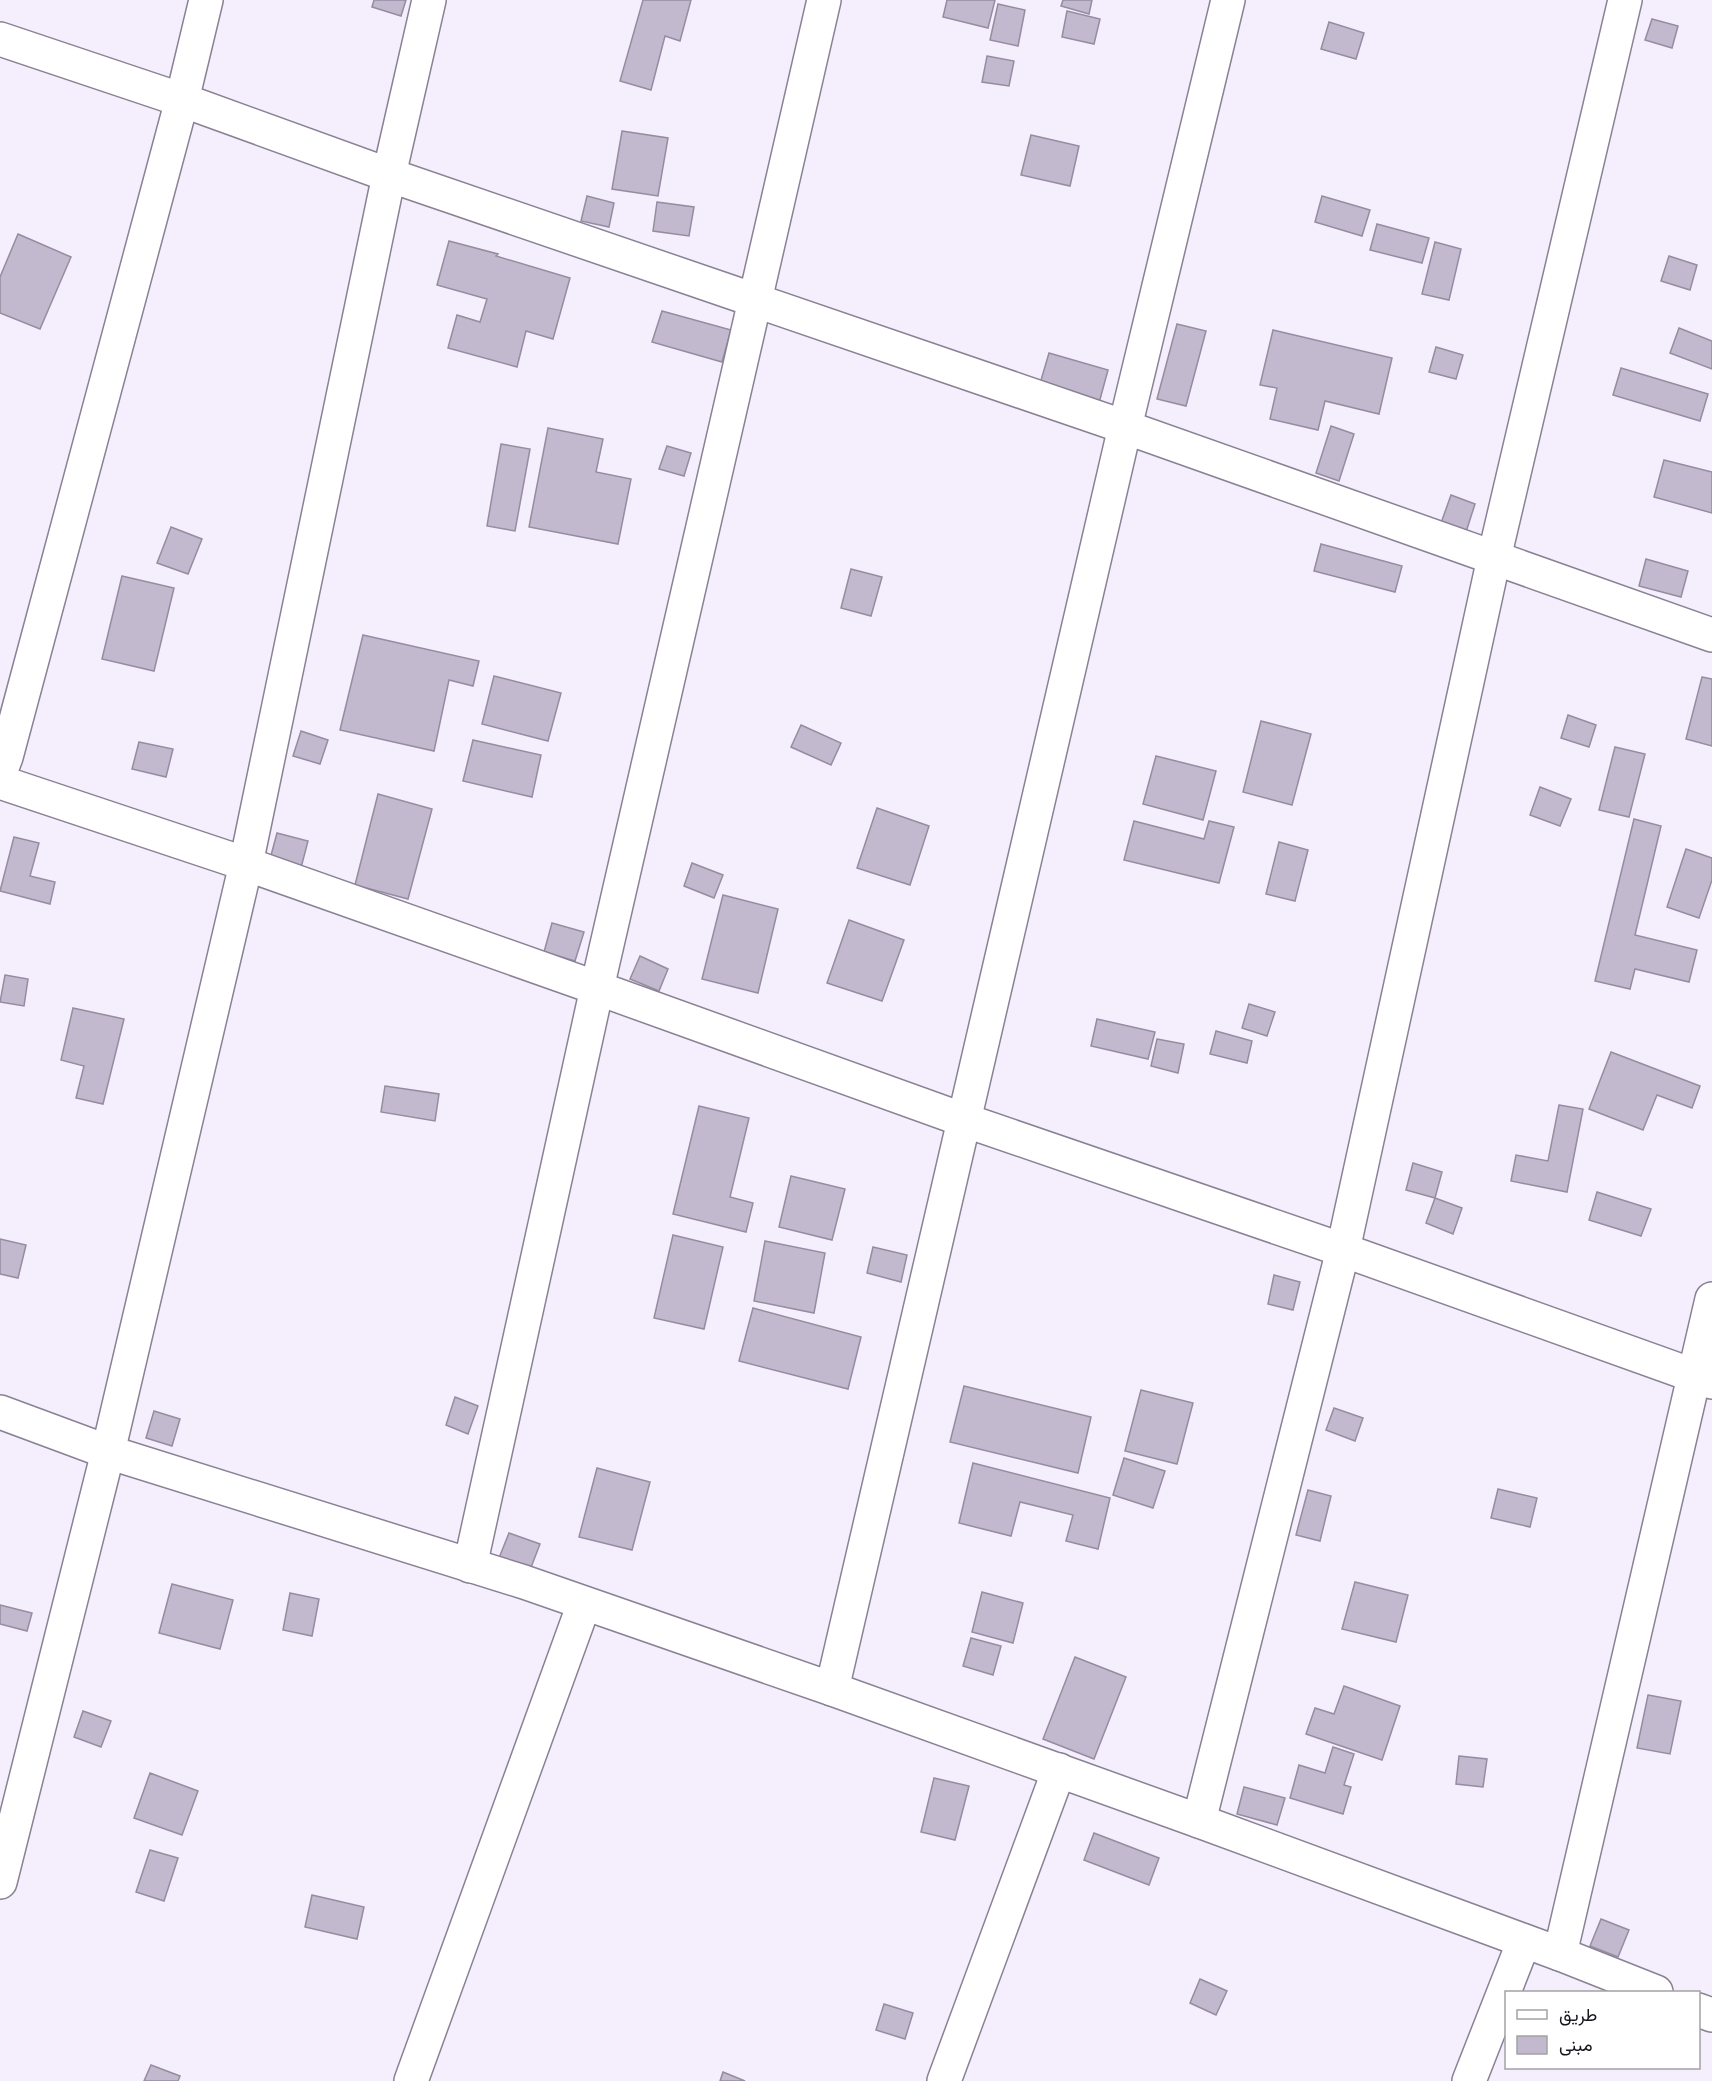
<svg xmlns="http://www.w3.org/2000/svg" width="1712" height="2081" viewBox="0 0 1712 2081" font-family="'Libre Baskerville',Vazirmatn,serif">
  <rect width="100%" height="100%" fill="#f5effd"/>
  <g fill="#c3b9cf" stroke="#968ca1" stroke-width="1.5">
    <polygon points="374,0 406,0 401,16 372,7"/>
    <polygon points="643,0 691,0 680,41 665,36 651,90 620,81"/>
    <polygon points="947,0 995,0 988,28 943,17"/>
    <polygon points="1063,0 1092,0 1089,14 1061,6"/>
    <polygon points="998,4 1025,10 1018,46 990,40"/>
    <polygon points="1067,11 1100,19 1094,44 1062,37"/>
    <polygon points="1652,19 1678,26 1672,48 1645,40"/>
    <polygon points="1329,22 1364,33 1356,59 1321,49"/>
    <polygon points="987,56 1014,61 1009,86 982,82"/>
    <polygon points="622,131 668,138 658,196 612,189"/>
    <polygon points="1031,135 1079,146 1070,186 1021,175"/>
    <polygon points="587,196 614,203 609,227 581,221"/>
    <polygon points="1322,196 1370,210 1362,236 1315,222"/>
    <polygon points="657,202 694,207 689,236 653,231"/>
    <polygon points="1377,224 1429,238 1422,263 1370,250"/>
    <polygon points="18,234 71,257 40,329 0,313 0,277"/>
    <polygon points="449,241 498,254 496,256 570,278 553,339 526,331 517,367 448,348 457,315 480,322 487,299 437,285"/>
    <polygon points="1435,242 1461,249 1449,300 1422,294"/>
    <polygon points="1669,256 1697,265 1690,290 1661,281"/>
    <polygon points="662,311 731,330 722,362 652,342"/>
    <polygon points="1177,324 1206,331 1186,406 1157,399"/>
    <polygon points="1679,328 1712,341 1712,369 1670,353"/>
    <polygon points="1273,330 1392,358 1379,414 1325,401 1318,430 1270,419 1277,388 1260,385"/>
    <polygon points="1436,347 1463,355 1456,379 1429,372"/>
    <polygon points="1049,353 1108,370 1099,403 1039,387"/>
    <polygon points="1621,368 1708,394 1700,421 1613,395"/>
    <polygon points="1331,426 1354,434 1339,481 1316,473"/>
    <polygon points="548,428 603,439 596,472 631,479 618,544 529,527"/>
    <polygon points="501,444 530,449 515,531 487,526"/>
    <polygon points="667,446 691,453 684,476 659,469"/>
    <polygon points="1664,460 1712,472 1712,513 1654,497"/>
    <polygon points="1451,495 1475,504 1466,532 1441,523"/>
    <polygon points="171,527 202,539 188,574 157,563"/>
    <polygon points="1321,544 1402,566 1395,592 1314,571"/>
    <polygon points="1646,559 1688,571 1681,597 1639,586"/>
    <polygon points="851,569 882,577 871,616 841,608"/>
    <polygon points="122,576 174,588 154,671 102,659"/>
    <polygon points="363,635 479,661 473,686 449,680 434,751 340,730"/>
    <polygon points="494,676 561,693 548,741 482,724"/>
    <polygon points="1702,677 1712,679 1712,746 1686,739"/>
    <polygon points="1568,715 1596,725 1589,747 1561,738"/>
    <polygon points="1261,721 1311,734 1292,805 1243,792"/>
    <polygon points="801,725 841,743 831,765 791,747"/>
    <polygon points="301,731 328,740 320,764 293,756"/>
    <polygon points="473,740 541,755 532,797 463,781"/>
    <polygon points="139,742 173,749 166,777 132,769"/>
    <polygon points="1615,747 1645,754 1629,817 1599,810"/>
    <polygon points="1156,756 1216,771 1203,820 1143,804"/>
    <polygon points="1540,787 1571,799 1560,826 1530,815"/>
    <polygon points="378,794 432,809 408,899 355,885"/>
    <polygon points="877,808 929,826 910,885 857,868"/>
    <polygon points="1634,819 1661,826 1635,935 1697,950 1689,982 1635,969 1630,989 1595,981"/>
    <polygon points="1134,821 1204,839 1209,821 1234,827 1219,883 1124,860"/>
    <polygon points="277,833 308,841 297,883 266,874"/>
    <polygon points="14,837 39,843 30,876 55,882 50,904 0,891"/>
    <polygon points="1279,842 1308,850 1295,901 1266,894"/>
    <polygon points="1686,849 1712,858 1712,880 1699,918 1667,907"/>
    <polygon points="692,863 723,875 714,898 684,886"/>
    <polygon points="723,895 778,909 758,993 702,979"/>
    <polygon points="849,920 904,940 882,1001 827,983"/>
    <polygon points="552,923 584,932 575,961 544,952"/>
    <polygon points="640,956 668,969 659,991 630,979"/>
    <polygon points="5,975 28,979 24,1006 0,1002"/>
    <polygon points="1249,1004 1275,1012 1267,1036 1242,1028"/>
    <polygon points="73,1008 124,1019 103,1104 76,1098 84,1066 61,1060"/>
    <polygon points="1097,1019 1155,1032 1148,1059 1091,1046"/>
    <polygon points="1216,1031 1252,1041 1247,1063 1210,1054"/>
    <polygon points="1157,1039 1184,1044 1178,1073 1151,1066"/>
    <polygon points="1611,1052 1700,1086 1692,1108 1657,1095 1643,1130 1589,1109"/>
    <polygon points="385,1086 439,1094 435,1121 381,1112"/>
    <polygon points="1559,1105 1583,1109 1567,1192 1511,1181 1516,1155 1548,1161"/>
    <polygon points="699,1106 749,1118 730,1197 753,1203 746,1232 673,1214"/>
    <polygon points="1413,1163 1442,1172 1435,1198 1406,1190"/>
    <polygon points="791,1176 845,1189 832,1240 779,1227"/>
    <polygon points="1597,1192 1651,1209 1641,1236 1589,1220"/>
    <polygon points="1435,1198 1462,1208 1453,1234 1426,1223"/>
    <polygon points="673,1235 723,1247 704,1329 654,1318"/>
    <polygon points="0,1239 26,1245 18,1278 0,1274"/>
    <polygon points="765,1241 825,1253 814,1313 754,1301"/>
    <polygon points="873,1247 907,1255 901,1282 867,1273"/>
    <polygon points="1274,1275 1300,1282 1293,1310 1268,1304"/>
    <polygon points="753,1308 861,1337 848,1389 739,1361"/>
    <polygon points="964,1386 1091,1417 1078,1473 950,1442"/>
    <polygon points="1141,1390 1193,1403 1177,1464 1125,1451"/>
    <polygon points="455,1397 478,1406 468,1434 446,1425"/>
    <polygon points="1334,1408 1363,1418 1355,1441 1326,1430"/>
    <polygon points="154,1411 180,1419 172,1446 146,1438"/>
    <polygon points="1124,1458 1165,1471 1153,1508 1113,1495"/>
    <polygon points="973,1463 1110,1498 1098,1549 1066,1541 1073,1515 1020,1502 1011,1536 959,1523"/>
    <polygon points="597,1468 650,1482 632,1550 579,1537"/>
    <polygon points="1498,1489 1537,1498 1530,1527 1491,1518"/>
    <polygon points="1308,1490 1331,1496 1320,1541 1296,1535"/>
    <polygon points="509,1533 540,1544 530,1570 499,1558"/>
    <polygon points="1355,1582 1408,1595 1396,1642 1342,1629"/>
    <polygon points="172,1584 233,1600 220,1649 159,1633"/>
    <polygon points="982,1592 1023,1603 1013,1643 972,1632"/>
    <polygon points="290,1593 319,1599 312,1636 283,1630"/>
    <polygon points="0,1605 32,1613 27,1631 0,1624"/>
    <polygon points="971,1638 1001,1646 993,1675 963,1666"/>
    <polygon points="1075,1657 1126,1677 1094,1759 1043,1739"/>
    <polygon points="1344,1686 1400,1706 1382,1760 1306,1734 1315,1708 1334,1714"/>
    <polygon points="1648,1695 1681,1701 1670,1754 1637,1748"/>
    <polygon points="83,1711 111,1721 101,1747 74,1737"/>
    <polygon points="1333,1747 1354,1754 1344,1785 1351,1787 1343,1814 1290,1798 1299,1765 1325,1773"/>
    <polygon points="1459,1756 1487,1759 1483,1787 1456,1784"/>
    <polygon points="150,1773 198,1791 182,1835 134,1818"/>
    <polygon points="934,1778 969,1786 955,1840 921,1832"/>
    <polygon points="1244,1787 1285,1798 1277,1825 1237,1814"/>
    <polygon points="1094,1833 1159,1858 1149,1885 1084,1860"/>
    <polygon points="150,1850 178,1858 164,1901 136,1892"/>
    <polygon points="312,1895 364,1907 357,1939 305,1927"/>
    <polygon points="1601,1919 1629,1930 1618,1957 1590,1946"/>
    <polygon points="1200,1979 1227,1991 1216,2015 1190,2003"/>
    <polygon points="884,2004 913,2013 905,2039 876,2030"/>
    <polygon points="151,2065 180,2076 178,2081 144,2081"/>
    <polygon points="723,2072 745,2081 720,2081"/>
  </g>
  <g fill="none" stroke-linecap="round" stroke-linejoin="round">
    <g stroke="#8a8195" stroke-width="36">
      <g id="minor">
        <polyline points="0,39 182,100 389,175 1125,427 1712,635"/>
        <polyline points="0,773 6,757 182,100 206,0"/>
        <polyline points="0,782 246,864 597,988 964,1120 1343,1250 1712,1382"/>
        <polyline points="0,1412 108,1452 524,1582 832,1689 1199,1821 1560,1954 1656,1992"/>
        <polyline points="470,1566 597,988 824,0"/>
        <polyline points="832,1689 1125,427 1228,0"/>
        <polyline points="1199,1821 1343,1250 1494,558 1625,0"/>
        <polyline points="0,1882 108,1452 246,864 389,175 429,0"/>
        <polyline points="1560,1954 1712,1299"/>
        <polyline points="1698,2010 1712,2015"/>
        <polyline points="411,2081 584,1604"/>
        <polyline points="944,2081 1059,1770"/>
        <polyline points="1469,2081 1524,1941"/>
      </g>
    </g>
    <use href="#minor" stroke="#fff" stroke-width="33"/>
  </g>
  <rect x="1505" y="1991" width="195" height="78" fill="#ffffff" stroke="#a3a1a4" stroke-width="1.5"/>
  <rect x="1517" y="2010" width="30" height="9" fill="#ffffff" stroke="#a3a1a4" stroke-width="1.5"/>
  <text x="1559" y="2021" font-size="18" fill="#18141c">طريق</text>
  <rect x="1517" y="2036" width="30" height="18" fill="#c3b9cf" stroke="#a3a1a4" stroke-width="1.5"/>
  <text x="1559" y="2051" font-size="18" fill="#18141c">مبنى</text>
</svg>
